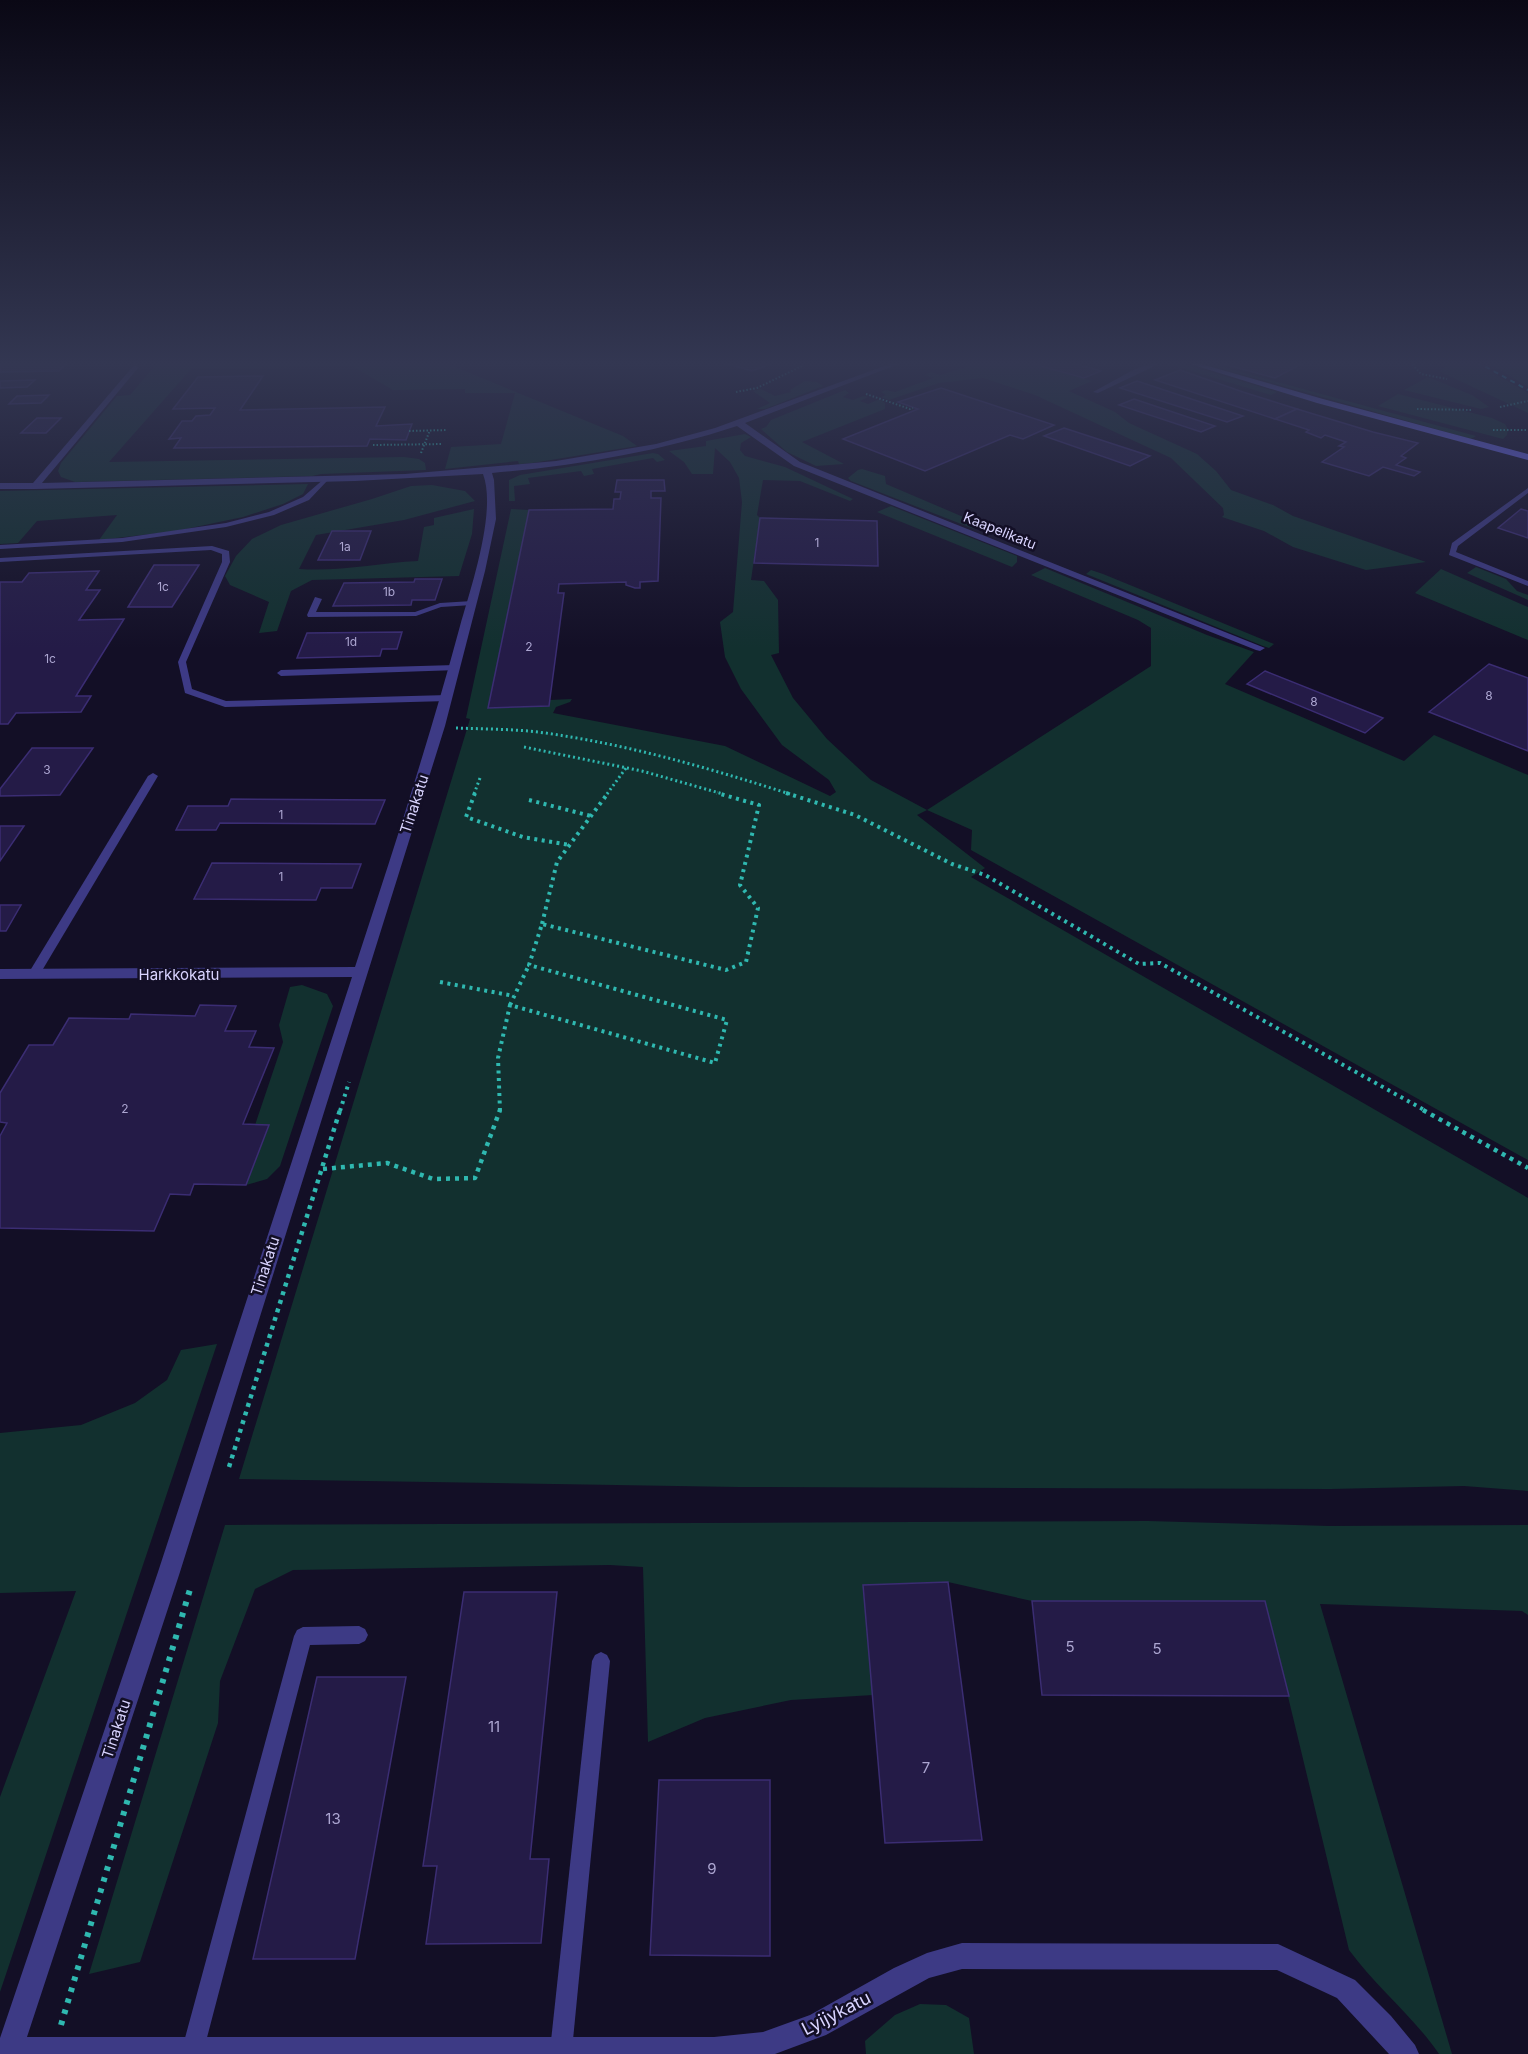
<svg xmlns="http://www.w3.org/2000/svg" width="1528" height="2054" viewBox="0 0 1528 2054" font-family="Inter,sans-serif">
  <rect width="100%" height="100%" fill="#130f26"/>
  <g fill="#12302f">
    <polygon points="158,362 443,362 623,436 637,446 532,463 519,464 518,461 445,469 451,447 501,444 515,393 465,393 465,389 393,390 352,366 191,369 109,462 404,457 419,459 425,463 426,470 321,474 312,476 75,482 61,477 58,471 61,463 117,396 130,395"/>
    <polygon points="949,362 1026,362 1092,381 1069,391 1115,412 1129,423 1197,454 1216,471 1231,490 1273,505 1293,516 1426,562 1366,570 1293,547 1264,531 1222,517 1224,515 1223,508 1171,458 1035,395 983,378 939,383 889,400 881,397 886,395 881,392 886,390 895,392 933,378 925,375 931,372 941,375 966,367"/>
    <polygon points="1169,362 1177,362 1277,392 1271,395 1165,363"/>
    <polygon points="1198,362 1204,362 1476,436 1471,439"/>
    <polygon points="1439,362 1474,362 1528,393 1528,413 1445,374 1439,371 1446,367"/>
    <polygon points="1487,362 1528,362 1528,387"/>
    <polygon points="1428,377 1472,395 1489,407 1481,409 1404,390"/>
    <polygon points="805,381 817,382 823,386 765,409 757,409 770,403 753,391 761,389 775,396 791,392 790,390"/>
    <polygon points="845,390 849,393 843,397 853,400 863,396 868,397 860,401 868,404 880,399 885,403 885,409 802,442 844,464 816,466 787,452 761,429 766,427 771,420"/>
    <polygon points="1398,394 1492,418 1505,424 1508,429 1507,435 1503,439 1378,406"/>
    <polygon points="745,434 751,437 741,443 740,450 745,456 785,467 853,499 850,501 800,481 763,480 757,515 760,518 751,580 764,581 778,600 779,653 771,655 793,698 827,739 871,780 927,810 1151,666 1151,628 1138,620 1031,575 1045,568 1207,635 1254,652 1225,684 1404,761 1434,735 1528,775 1528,1160 971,850 972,830 927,810 917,815 985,868 971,877 1528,1198 1528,1491 1464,1486 1330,1489 738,1487 239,1479 470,719 466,718 511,509 529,510 489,708 549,706 550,700 572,699 570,702 556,707 553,713 725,746 830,796 836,792 829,780 782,745 741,689 725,657 720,622 733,612 742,502 739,478 730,462 715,448 713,474 692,474 684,462 669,451 706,446 706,441"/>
    <polygon points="653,453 658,454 665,460 657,462 653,458 592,469 594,474 584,476 581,471 528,478 530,484 514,486 515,501 509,501 509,480 520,475"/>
    <polygon points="862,469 885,476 886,484 975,522 972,524 974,529 851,481 848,478 858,470"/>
    <polygon points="308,484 303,494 283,504 243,517 176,531 99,540 117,515 37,521 18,543 0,544 0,491"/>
    <path d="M432,485L465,491L475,501L404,520L316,535L299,569C339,572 378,563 418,561L424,527L434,525V518L474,509L472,534L459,576L312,580L291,591L277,631L259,633L269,602L230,585L225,576L236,556L252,539L281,525L372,499L411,486Z"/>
    <polygon points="891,506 1017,556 1017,562 1012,567 877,512"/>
    <polygon points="1476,567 1506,579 1517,591 1528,595 1528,600 1467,573"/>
    <polygon points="1441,569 1528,607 1528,640 1415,593"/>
    <polygon points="1091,570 1103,574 1274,644 1269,648 1263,646 1086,574"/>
    <polygon points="302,985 327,994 333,1006 280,1166 267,1179 246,1185 269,1126 255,1125 283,1042 279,1025 290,987"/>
    <polygon points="217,1344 0,1992 0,1797 76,1591 0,1593 0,1433 81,1425 135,1403 167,1380 181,1350"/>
    <path d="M1148,1521L1329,1526L1528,1525V1615L1522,1611L1320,1604L1452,2054H1439C1413,2016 1377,1988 1349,1950L1265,1601H1032L948,1582L863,1585L873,1695L791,1700L705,1718L648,1742L643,1567L610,1565L293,1570L255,1589L220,1681L218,1723L140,1962L89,1974L225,1525Z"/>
    <polygon points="920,2004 946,2005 969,2018 974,2054 866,2054 865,2041 895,2015"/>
  </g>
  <g fill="#241b47" stroke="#3b2d73" stroke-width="1.5">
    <polygon points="0,362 68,362 59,371 0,372"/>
    <polygon points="721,362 776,362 752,371"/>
    <polygon points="1026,362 1069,362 1101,371 1084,378"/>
    <polygon points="1216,362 1305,362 1275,378"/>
    <polygon points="1180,370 1243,392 1297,409 1275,419 1155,380"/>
    <polygon points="263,376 240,410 385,407 376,426 412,424 406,440 370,439 367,446 174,448 181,438 169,439 182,421 192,421 196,416 210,415 215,408 173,409 198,377"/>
    <polygon points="35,380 27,387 0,388 0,381"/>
    <polygon points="1137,381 1243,416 1227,422 1120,388"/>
    <polygon points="941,388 1054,425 1023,439 1010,435 925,471 843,439 918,409 898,402"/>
    <polygon points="49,395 41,403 9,404 17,396"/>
    <polygon points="1134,399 1215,426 1201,432 1119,405"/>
    <polygon points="1297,409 1373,432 1418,443 1401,456 1406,458 1396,465 1420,472 1414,476 1383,467 1369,476 1322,462 1344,447 1339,446 1346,442 1325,435 1321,438 1306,432 1309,430 1275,419"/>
    <polygon points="37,418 61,418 46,433 21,433"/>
    <polygon points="1064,428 1150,456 1130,466 1044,436"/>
    <polygon points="617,480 664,480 665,491 651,491 651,498 661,498 658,581 640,582 640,588 635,588 626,585 626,582 559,584 558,593 564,593 549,706 488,708 529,510 613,509 614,499 620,499 621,492 615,492"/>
    <polygon points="1521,509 1528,511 1528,538 1498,528"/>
    <polygon points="760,518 877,521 878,566 754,563"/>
    <polygon points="332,531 371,531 360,560 318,560"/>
    <polygon points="154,565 199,565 172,607 128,607"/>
    <polygon points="99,571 86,590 100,590 79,620 124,619 76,696 91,696 81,712 16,713 8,724 0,724 0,582 22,582 29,573"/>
    <polygon points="415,579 442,579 435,600 412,600 411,605 333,606 344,583 414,582"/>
    <polygon points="402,632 397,649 382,649 380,656 297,658 307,633"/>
    <polygon points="1489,664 1528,678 1528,751 1429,712"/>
    <polygon points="1265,671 1383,718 1365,733 1247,684"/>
    <polygon points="32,748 93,748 60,795 0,796 0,789"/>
    <polygon points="231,799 385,800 375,824 220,823 216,830 176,830 188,806 228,806"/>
    <polygon points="0,826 24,826 0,861"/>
    <polygon points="212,863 361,864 352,888 321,888 316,900 194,899"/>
    <polygon points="0,905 21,905 6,931 0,931"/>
    <polygon points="200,1005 236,1006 225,1031 256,1031 249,1047 274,1048 243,1124 269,1125 246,1185 194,1184 190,1195 170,1194 154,1231 0,1228 0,1136 7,1123 0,1122 0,1093 29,1045 53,1045 69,1018 129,1019 131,1014 195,1016"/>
    <polygon points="948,1582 982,1840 885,1843 863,1585"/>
    <polygon points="464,1592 557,1592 530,1859 549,1859 541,1943 426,1944 437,1866 423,1866"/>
    <polygon points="1032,1601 1265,1601 1289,1696 1042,1695"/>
    <polygon points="317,1677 406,1677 355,1959 253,1959"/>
    <polygon points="659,1780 770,1780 770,1956 650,1955"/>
  </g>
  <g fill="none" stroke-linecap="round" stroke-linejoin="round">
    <g stroke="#2fb8b0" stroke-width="2" stroke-dasharray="1.5 2" stroke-linecap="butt">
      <polyline points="1410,362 1421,374 1447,379"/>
      <polyline points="1524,362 1528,364"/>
      <polyline points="736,392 757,388 804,365"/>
      <polyline points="866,394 910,409 913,408"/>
      <polyline points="1500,407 1528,401"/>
      <polyline points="1417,409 1473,410"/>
      <polyline points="1493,430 1528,430"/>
      <polyline points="409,431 447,430"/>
      <polyline points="373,445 443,444"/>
      <polyline points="421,453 430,430"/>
    </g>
    <g stroke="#2fb8b0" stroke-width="3" stroke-dasharray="2 3" stroke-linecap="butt">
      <path d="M456,728C483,729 511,729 538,732C627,744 705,767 790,794"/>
      <polyline points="524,747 642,771 723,794"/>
      <polyline points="474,794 480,778"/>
      <polyline points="607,794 626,768"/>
    </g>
    <g stroke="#2fb8b0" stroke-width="4" stroke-dasharray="3 4.5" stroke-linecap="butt">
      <polyline points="475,793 466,817 523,837 570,845"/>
      <polyline points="786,793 855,815 952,864 985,875 1139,964 1160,963 1426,1111"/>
      <polyline points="529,800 591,816"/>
      <polyline points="542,924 557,862 608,793"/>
      <polyline points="440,982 514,996"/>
      <polyline points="510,1005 529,965"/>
      <polyline points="340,1111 349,1082"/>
      <polyline points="500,1111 498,1058 510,1005 715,1063 727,1020 529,965 542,924 726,970 746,962 758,908 740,885 759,805 717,793"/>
    </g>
    <g stroke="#2fb8b0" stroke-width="4.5" stroke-dasharray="4 5" stroke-linecap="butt">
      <polyline points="1423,1110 1528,1168"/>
      <polyline points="323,1169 387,1163 433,1179 475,1178 500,1110"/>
      <polyline points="229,1467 340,1110"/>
    </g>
    <polyline stroke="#2fb8b0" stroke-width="6" stroke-dasharray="4.5 7" stroke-linecap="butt" points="61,2025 191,1586"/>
    <g fill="#3d3a85" fill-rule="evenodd">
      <polygon points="1156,362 1163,362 1098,393 1093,392 1133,370"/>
      <polygon points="325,478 328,480 327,481 309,500 274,515 226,527 122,542 0,549 0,545 122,538 226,523 269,512 303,497"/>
      <polygon points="1528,488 1528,493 1458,546 1456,552 1528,581 1528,586 1449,555 1452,543"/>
      <polygon points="212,546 229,551 230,562 186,662 192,689 226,701 448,695 452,698 448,701 225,707 185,693 178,662 222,562 222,554 211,550 0,562 0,558"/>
      <polygon points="315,597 322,599 316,612 415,612 440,603 472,601 476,603 472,605 441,607 416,616 308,617 307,615"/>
      <polygon points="455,665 459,668 458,670 281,676 277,673 281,670"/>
      <polygon points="153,773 158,776 40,974 34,978 30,977 28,974 148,776"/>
      <polygon points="359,1626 365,1629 368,1635 365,1641 359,1644 310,1645 204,2049 202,2054 184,2054 182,2049 294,1636 297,1630 303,1627"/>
      <polygon points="601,1652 607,1655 610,1661 572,2050 570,2054 552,2054 550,2050 592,1661 595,1655"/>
    </g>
    <path fill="#3d3a85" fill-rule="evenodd" d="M895,362H904L745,423L800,462L1265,648L1260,651L1256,650L794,466L737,426C658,452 575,466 492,473L494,480L496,519L485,571L445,726L180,1572L27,2037H714L763,2032L810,2015L894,1968L927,1953L962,1943L1278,1944L1355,1980L1391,2016L1415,2045L1419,2054H1389L1337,1998L1277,1970L962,1969L929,1978L826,2035L775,2054H0V2038L158,1572L352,977L0,979V969L355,967C392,854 429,741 460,626C471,587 497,511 483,474L355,481L35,489H0V483H33L135,364L138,368L42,483L405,474L556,461L656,444L715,428Z"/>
    <polygon fill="#6f6bff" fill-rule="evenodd" points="1184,362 1194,362 1323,399 1528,454 1528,460 1317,403"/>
    <polyline stroke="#00e5ff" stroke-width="2" stroke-dasharray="5 4.5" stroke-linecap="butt" points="1477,362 1528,390"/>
  </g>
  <linearGradient id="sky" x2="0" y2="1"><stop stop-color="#0a0815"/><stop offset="0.56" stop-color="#333752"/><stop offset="1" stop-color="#333752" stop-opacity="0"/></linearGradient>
  <rect width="1528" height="649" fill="url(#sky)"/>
  <g text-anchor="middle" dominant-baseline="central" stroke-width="5" stroke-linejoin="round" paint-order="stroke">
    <g font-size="12" fill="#aca6d1">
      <text x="817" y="542">1</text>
      <text x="345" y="546">1a</text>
      <text x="163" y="586">1c</text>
      <text x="389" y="591">1b</text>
      <text x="351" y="641">1d</text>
      <text x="529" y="646">2</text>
      <text x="50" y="658">1c</text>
      <text x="1489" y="695">8</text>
      <text x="1314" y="701">8</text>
      <text x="47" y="769">3</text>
      <text x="281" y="814">1</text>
      <text x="281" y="876">1</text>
      <text x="125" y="1108">2</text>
    </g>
    <g font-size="14" fill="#d9d4ff" stroke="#130f26">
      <text transform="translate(1000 530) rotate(22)">Kaapelikatu</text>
    </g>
    <g font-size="15" fill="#d9d4ff" stroke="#130f26">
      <text transform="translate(414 804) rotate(-72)">Tinakatu</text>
      <text x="179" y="974">Harkkokatu</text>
      <text transform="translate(265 1266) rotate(-72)">Tinakatu</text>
      <text transform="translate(116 1729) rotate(-72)">Tinakatu</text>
    </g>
    <g font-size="15" fill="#aca6d1">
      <text x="1070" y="1646">5</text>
      <text x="1157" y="1648">5</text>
      <text x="494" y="1726">11</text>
      <text x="926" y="1767">7</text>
      <text x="333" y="1818">13</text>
      <text x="712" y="1868">9</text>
    </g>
    <g font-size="18" fill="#d9d4ff" stroke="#130f26">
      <text transform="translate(836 2013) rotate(-27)">Lyijykatu</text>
    </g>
  </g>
</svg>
